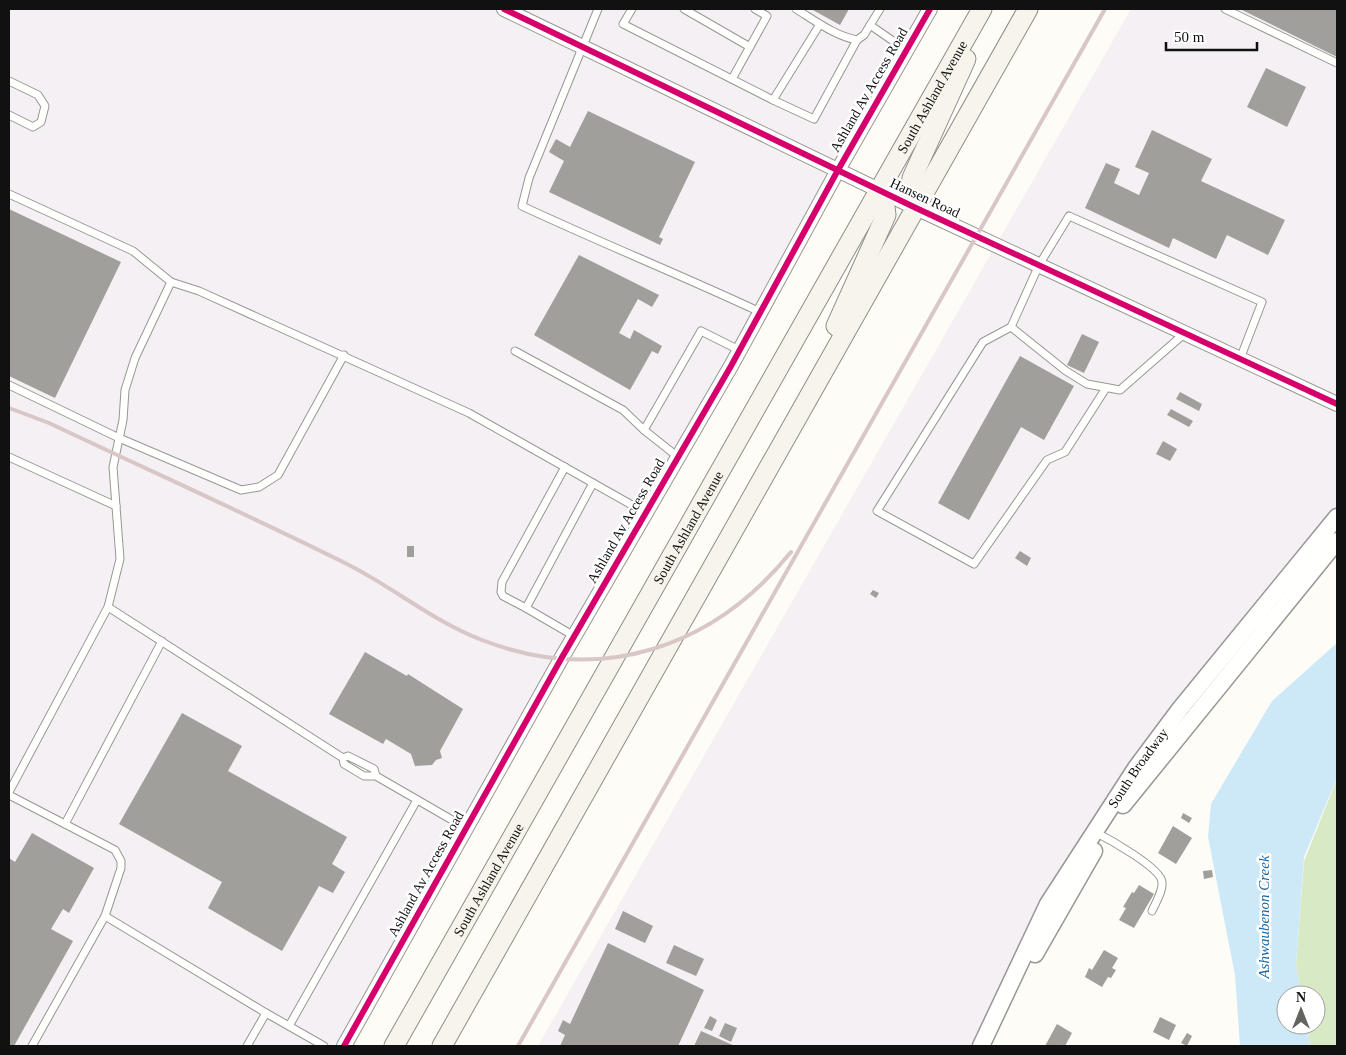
<svg xmlns="http://www.w3.org/2000/svg" width="1346" height="1055" viewBox="0 0 1346 1055" font-family="'Times New Roman',serif">
  <rect width="100%" height="100%" fill="#fdfcf7"/>
  <g fill="#f5f0f3">
    <polygon points="9,9 929,9 344,1046 9,1046"/>
    <polygon points="1131,9 1337,9 1337,517 1150,748 981,1046 538,1046"/>
  </g>
  <polygon fill="#d8eac5" points="1337,779 1337,1046 1310,1046 1307,1025 1316,1025 1316,995 1301,995 1296,965 1304,861"/>
  <polygon fill="#cde8f7" points="1337,643 1337,778 1304,857 1296,965 1301,995 1286,995 1286,1025 1307,1025 1310,1046 1240,1046 1235,975 1208,837 1211,804 1272,701"/>
  <g fill="#a19f9c">
    <polygon points="811,9 849,9 840,25"/>
    <polygon points="1240,9 1337,9 1337,57"/>
    <polygon points="1266,68 1306,87 1287,127 1247,107"/>
    <polygon points="588,111 695,162 659,237 663,239 660,245 549,192 564,161 549,152 556,139 570,147"/>
    <polygon points="1152,130 1212,159 1201,181 1285,220 1268,255 1227,235 1216,259 1173,238 1169,248 1085,208 1106,163 1120,169 1114,183 1139,195 1149,173 1135,167"/>
    <polygon points="9,209 121,262 55,398 9,376"/>
    <polygon points="579,255 659,295 652,307 638,299 619,333 630,339 634,330 662,346 658,354 652,351 630,390 534,335"/>
    <polygon points="1082,334 1099,342 1084,373 1067,365"/>
    <polygon points="1020,356 1074,386 1044,440 1021,427 969,520 938,503"/>
    <polygon points="1180,392 1202,404 1199,411 1176,399"/>
    <polygon points="1171,409 1193,421 1189,427 1167,415"/>
    <polygon points="1163,441 1177,449 1170,461 1156,454"/>
    <rect x="407" y="546" width="7" height="11"/>
    <polygon points="1020,551 1031,558 1027,566 1015,558"/>
    <polygon points="873,590 879,593 876,598 870,594"/>
    <polygon points="365,652 407,676 408,674 463,709 440,751 442,758 436,760 432,765 415,766 411,754 386,739 383,744 329,714"/>
    <polygon points="182,713 242,746 228,771 347,837 332,864 345,872 333,893 319,886 282,951 208,908 222,882 119,824"/>
    <polygon points="1183,813 1192,818 1189,823 1181,818"/>
    <polygon points="1173,826 1192,838 1176,864 1158,853"/>
    <polygon points="32,833 94,868 69,913 63,909 51,929 73,941 14,1046 9,1046 9,858 15,862"/>
    <polygon points="1212,870 1213,877 1204,879 1203,871"/>
    <polygon points="1139,885 1154,894 1134,928 1119,920 1126,908 1123,907 1132,892 1134,893"/>
    <polygon points="623,911 653,926 645,943 615,929"/>
    <polygon points="608,943 704,990 678,1046 560,1046 565,1035 558,1031 563,1020 570,1024"/>
    <polygon points="674,945 704,959 696,976 666,963"/>
    <polygon points="1104,950 1118,958 1112,968 1116,970 1111,978 1108,977 1102,987 1085,977 1089,968 1092,970"/>
    <polygon points="710,1016 717,1020 712,1031 704,1028"/>
    <polygon points="1160,1017 1176,1025 1169,1040 1153,1032"/>
    <polygon points="725,1023 737,1028 731,1042 719,1036"/>
    <polygon points="1057,1024 1072,1033 1065,1046 1045,1046"/>
    <polygon points="701,1031 735,1046 694,1046"/>
    <polygon points="1187,1033 1192,1036 1187,1046 1181,1043"/>
  </g>
  <g fill="none" stroke-linecap="round" stroke-linejoin="round">
    <g stroke="#979795" stroke-width="9">
      <g id="service">
        <path d="M598,9L529,178L522,206C601,243 681,275 760,312"/>
        <polyline points="632,9 623,24 773,100 820,24"/>
        <polyline points="684,9 750,47"/>
        <path d="M796,9C814,20 835,36 857,40L864,35L880,9"/>
        <polyline points="1225,9 1337,63"/>
        <polyline points="870,25 906,50"/>
        <polyline points="732,79 767,16 755,9"/>
        <polyline points="9,81 38,95 45,106 41,122 33,127 9,115"/>
        <polyline points="773,100 814,119 857,40"/>
        <polyline points="9,194 133,251 171,282"/>
        <polyline points="1011,327 983,342 877,511 974,564 1047,460 1065,452 1106,388"/>
        <polyline points="1185,333 1120,390 1087,384 1066,371 1011,327 1039,265 1069,216 1262,302 1240,359"/>
        <polyline points="515,351 623,410 644,430 678,457"/>
        <polyline points="9,385 119,438 241,490 259,487 278,475 344,355"/>
        <polyline points="644,430 701,331 739,350"/>
        <polyline points="9,457 116,506"/>
        <polyline points="526,608 503,596 501,592 502,582 565,467"/>
        <polyline points="574,636 526,608 593,483"/>
        <polyline points="343,758 108,607 120,559 113,467 123,420 125,390 135,358 171,282 199,291 469,413 646,513"/>
        <polyline points="376,776 364,776 344,764 343,758 348,756 374,769 376,776 466,828"/>
        <polyline points="9,792 108,607"/>
        <polyline points="9,795 115,850 121,861 121,868 105,916"/>
        <polyline points="65,824 162,641"/>
        <path d="M1095,832C1109,839 1161,868 1162,882C1163,891 1156,902 1152,911"/>
        <polyline points="266,1013 324,1046"/>
        <polyline points="289,1026 417,800"/>
        <polyline points="32,1046 105,916 266,1013 247,1046"/>
      </g>
    </g>
    <g stroke="#979795" stroke-width="16">
      <g id="minor">
        <polyline points="504,9 916,208 1337,404"/>
        <polyline points="344,1046 561,659 731,366 838,170 930,9"/>
      </g>
    </g>
    <g stroke="#979795" stroke-width="19">
      <g id="tertiary">
        <polyline points="1123,805 1337,541"/>
        <polyline points="1035,954 1094,851"/>
        <path id="s1" d="M981,1046L1048,904L1136,768L1180,709L1337,517"/>
      </g>
    </g>
    <g stroke="#8e8d8b" stroke-width="21">
      <g id="secondary">
        <polyline points="916,208 910,195 912,178 966,59"/>
        <polyline points="836,326 886,215 884,199 879,189"/>
        <path id="s2" d="M394,1046L982,9"/>
        <polyline points="442,1046 1028,9"/>
      </g>
    </g>
    <use href="#service" stroke="#fffffe" stroke-width="7"/>
    <use href="#minor" stroke="#fffffe" stroke-width="14"/>
    <use href="#tertiary" stroke="#fffffe" stroke-width="16"/>
    <use href="#secondary" stroke="#f6f4eb" stroke-width="19"/>
    <g stroke="#d9c6c7" stroke-width="4">
      <path d="M9,408L49,423C148,470 249,515 347,564C393,587 434,622 482,640C601,686 713,648 791,552"/>
      <polyline points="518,1046 1105,9"/>
    </g>
    <g stroke="#fff" stroke-width="9">
      <g id="cycleway">
        <polyline points="504,9 916,208 1337,404"/>
        <polyline points="344,1046 561,659 731,366 838,170 930,9"/>
      </g>
    </g>
    <use href="#cycleway" stroke="#d6006c" stroke-width="6"/>
  </g>
  <g text-anchor="middle" dominant-baseline="central" stroke-width="5" stroke-linejoin="round" paint-order="stroke">
    <g font-size="14" fill="#111" stroke="#fff">
      <text transform="translate(869 90) rotate(-60)">Ashland Av Access Road</text>
      <text stroke="none"><textPath href="#s2" startOffset="1091">South Ashland Avenue</textPath></text>
      <text transform="translate(925 198) rotate(25)">Hansen Road</text>
      <text transform="translate(626 521) rotate(-60)">Ashland Av Access Road</text>
      <text stroke="none"><textPath href="#s2" startOffset="596">South Ashland Avenue</textPath></text>
      <text stroke="none"><textPath href="#s1" startOffset="320">South Broadway</textPath></text>
      <text transform="translate(426 874) rotate(-61)">Ashland Av Access Road</text>
      <text stroke="none"><textPath href="#s2" startOffset="191">South Ashland Avenue</textPath></text>
    </g>
    <g font-size="15" font-style="italic" fill="#1768a6" stroke="#fff">
      <text transform="translate(1264 917) rotate(-90)">Ashwaubenon Creek</text>
    </g>
  </g>
  <rect width="1346" height="1055" fill="none" stroke="#111111" stroke-width="20"/>
  <g transform="translate(1301 1010)"><circle r="24" fill="#ffffff" stroke="#a0a0a0"/>
  <path d="M0-4L9 19L0 12L-9 19Z" fill="#646362"/>
  <text y="-8" font-size="14" font-weight="bold" text-anchor="middle" fill="#111111">N</text>
  </g>
  <path d="M1166 42v8h91v-8" fill="none" stroke="#111111" stroke-width="2.5"/>
  <text x="1174" y="42" font-size="15" fill="#111111" stroke="#ffffff" stroke-width="4" paint-order="stroke">50 m</text>
</svg>
